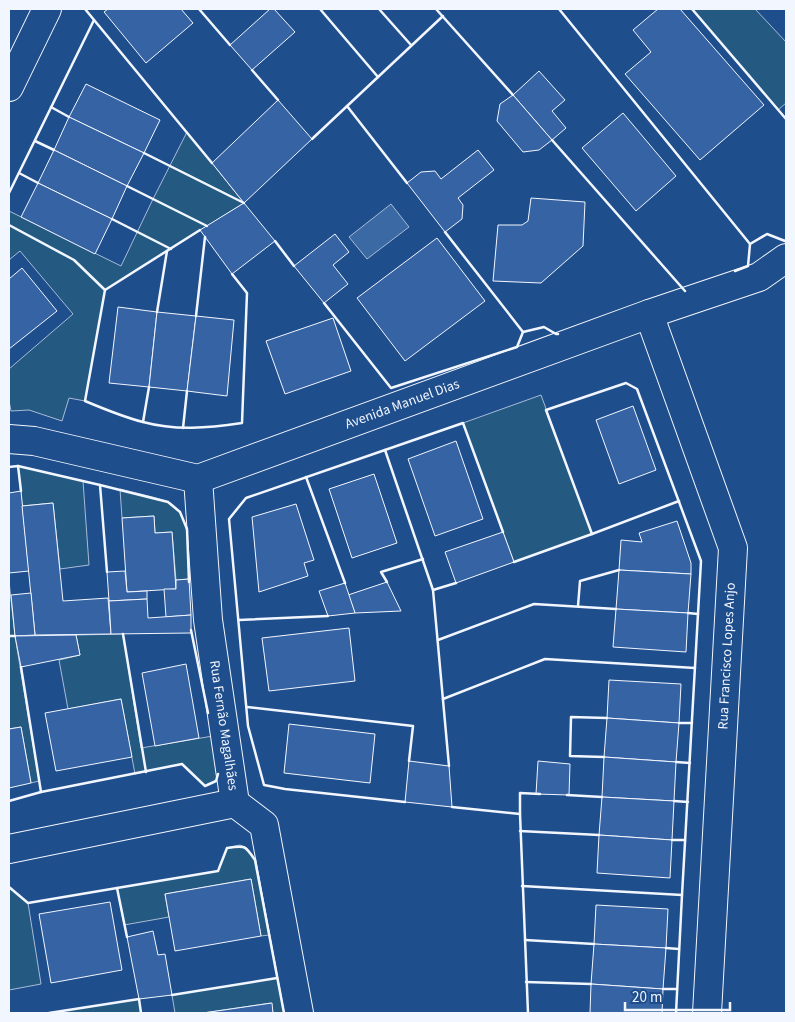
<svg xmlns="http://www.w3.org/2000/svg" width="795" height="1022" viewBox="0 0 795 1022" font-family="'Source Sans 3',sans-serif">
  <rect width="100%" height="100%" fill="#1f4e8c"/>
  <g fill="#245a82" stroke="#a8bbd7">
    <polygon points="692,9 755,9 786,42 786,103 778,110"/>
    <polygon points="187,132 244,203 105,290 85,401 69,398 62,421 29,410 11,411 9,401 9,369 73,314 20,251 9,260 9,211 121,266 153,199"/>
    <polygon points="541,395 592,534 514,562 463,423"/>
    <polygon points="18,466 83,481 89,565 60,569 53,503 22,506"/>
    <path d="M120,489C135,493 151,496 166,501C193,511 188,555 189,579L176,580L172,532L155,533L154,516L122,518Z"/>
    <polygon points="9,581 15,636 39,781 31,783 21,727 9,729"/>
    <polygon points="123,634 141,748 213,736 220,769 216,781 205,786 181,764 135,774 121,699 68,709 59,660 80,655 76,635"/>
    <polygon points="240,845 247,848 255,860 269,935 261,936 251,879 165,894 169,917 124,925 117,888 218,871 227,848"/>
    <polygon points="9,887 28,903 41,984 9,990"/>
    <polygon points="277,978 284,1013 273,1013 271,1003 203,1013 175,1013 172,995"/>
    <polygon points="139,999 141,1013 49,1013"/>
  </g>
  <polygon fill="#3b69a3" stroke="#a8bbd7" points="391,204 409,227 367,259 349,237"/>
  <g fill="#3563a3" stroke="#f2f6ff">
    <polygon points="108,9 181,9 193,23 146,63 104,12"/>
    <polygon points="270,9 274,9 295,32 252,70 230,45"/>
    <polygon points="658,9 680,9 764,105 700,160 625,74 651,52 633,30"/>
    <polygon points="539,71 565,100 552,111 566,128 552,140 513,95"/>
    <polygon points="86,84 160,120 144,153 69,117"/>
    <polygon points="513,95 552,140 539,150 523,152 497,121 500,104"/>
    <polygon points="278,100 312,139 244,203 212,163"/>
    <polygon points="623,113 676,176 636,211 582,148"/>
    <polygon points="69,117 144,153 127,186 54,150"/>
    <polygon points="54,150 127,186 112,219 38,183"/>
    <polygon points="478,150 494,170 458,198 463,205 462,219 445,232 407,183 421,172 435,171 441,179"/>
    <polygon points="38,183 112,219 95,254 21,217"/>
    <polygon points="531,198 585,202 583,246 541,283 493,281 498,225 522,225 528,221"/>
    <polygon points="244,203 275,241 232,274 200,230"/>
    <polygon points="335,234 349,252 333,265 348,284 324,303 294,266"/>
    <polygon points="437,238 485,301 405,361 357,298"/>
    <polygon points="22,268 57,311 9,349 9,279"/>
    <polygon points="118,307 157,312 149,387 109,383"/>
    <polygon points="157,312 196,316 187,391 149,387"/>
    <polygon points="196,316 234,320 227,396 187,391"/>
    <polygon points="333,318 351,371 285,394 266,341"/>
    <polygon points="633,406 656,470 619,484 596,420"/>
    <polygon points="456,441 483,519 435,536 408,459"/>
    <polygon points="374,474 397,543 352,558 329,489"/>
    <polygon points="21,491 29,571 9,573 9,493"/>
    <polygon points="53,503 63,601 108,598 111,634 35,635 22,506"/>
    <polygon points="296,504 314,560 304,563 308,576 259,592 252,517"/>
    <polygon points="154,516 155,533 172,532 176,589 127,592 122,518"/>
    <polygon points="677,521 691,563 691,574 619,570 621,540 642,542 639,533"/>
    <polygon points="503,532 514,562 456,583 445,552"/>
    <polygon points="619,570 691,574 688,613 616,609"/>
    <polygon points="125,571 127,592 147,591 147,599 109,601 107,572"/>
    <polygon points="189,579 191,615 166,617 164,589 176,589 176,580"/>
    <polygon points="387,582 401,611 355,613 348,595"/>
    <polygon points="345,583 355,613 328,616 319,591"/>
    <polygon points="31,593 35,635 15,636 11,595"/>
    <polygon points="147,599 148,618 191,615 191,633 111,634 109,601"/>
    <polygon points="616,609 688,613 686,652 613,647"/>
    <polygon points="349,628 355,681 269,691 262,638"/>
    <polygon points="76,635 80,655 21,667 15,636"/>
    <polygon points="186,664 199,738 155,746 142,673"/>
    <polygon points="609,680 681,684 679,723 607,718"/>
    <polygon points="121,699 132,757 56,771 45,713"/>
    <polygon points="607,718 679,723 676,762 604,757"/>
    <polygon points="289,724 375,734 370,783 284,773"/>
    <polygon points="21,727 31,783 9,788 9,729"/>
    <polygon points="604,757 676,762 674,801 602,797"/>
    <polygon points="409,761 449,766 452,807 405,802"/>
    <polygon points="538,761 570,764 569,795 536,794"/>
    <polygon points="602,797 674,801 672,840 599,835"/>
    <polygon points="599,835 672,840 670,878 597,873"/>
    <polygon points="251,879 261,936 175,951 165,894"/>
    <polygon points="110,902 122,970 51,983 39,914"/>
    <polygon points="596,905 668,909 666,948 594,944"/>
    <polygon points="153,931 158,955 165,954 172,995 139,999 127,937"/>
    <polygon points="594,944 666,948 663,989 591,984"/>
    <polygon points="591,984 663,989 662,1013 590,1013"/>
    <polygon points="272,1003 273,1013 203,1013"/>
  </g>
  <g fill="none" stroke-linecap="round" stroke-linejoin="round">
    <g stroke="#f2f6ff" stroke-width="30">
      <g id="street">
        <polyline points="649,314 733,548 707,1013"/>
        <path id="s1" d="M9,439L34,441L198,479L649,314L759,277L786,258"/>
        <path id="s2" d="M198,479L208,620L235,803L264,825L299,1013"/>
        <polyline points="9,849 235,803"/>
      </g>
    </g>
    <g stroke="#f2f6ff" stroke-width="30">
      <polyline id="secondary" points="9,87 47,9"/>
    </g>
    <use href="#street" stroke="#1f4e8c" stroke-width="28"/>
    <use href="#secondary" stroke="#1f4e8c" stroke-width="28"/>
    <g stroke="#f2f6ff" stroke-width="2.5">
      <polyline points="85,9 212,163"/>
      <polyline points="199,9 230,45"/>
      <polyline points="320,9 378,77 443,16"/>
      <polyline points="379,9 411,45"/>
      <polyline points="436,9 513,95"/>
      <polyline points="559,9 750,244"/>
      <polyline points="692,9 786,119"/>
      <polyline points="252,70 278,100"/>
      <polyline points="347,106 407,183"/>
      <polyline points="51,107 69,117"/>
      <polyline points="312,139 378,77"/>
      <polyline points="552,140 685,291"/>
      <polyline points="35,141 54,150"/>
      <polyline points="144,153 244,203"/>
      <polyline points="19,173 38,183"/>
      <polyline points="127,186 207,226"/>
      <polyline points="9,193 94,20"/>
      <polyline points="112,219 171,249"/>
      <polyline points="9,225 74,260 105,290 200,230"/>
      <polyline points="445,232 523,332"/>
      <polyline points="275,241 294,266"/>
      <polyline points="735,271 748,266 750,244 767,234 785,241 786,240"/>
      <path d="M105,290L85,401C104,409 123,417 143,422C176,431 208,428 242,423L247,293L232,274"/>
      <polyline points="324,303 391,388 517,347 523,332 544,327 556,334 558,334"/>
      <polyline points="157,312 167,251"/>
      <polyline points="196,316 205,237"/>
      <polyline points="143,422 149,387"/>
      <polyline points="183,428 187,391"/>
      <polyline points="385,450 246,498 229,519 248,726 264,785 285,789 405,802"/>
      <polyline points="18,466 21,491"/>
      <polyline points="9,467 18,466 100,485 168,502 180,512 187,529 189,582"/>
      <polyline points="306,477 345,583"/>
      <polyline points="100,485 107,572"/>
      <polyline points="592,534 679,501"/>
      <polyline points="514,562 592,534 546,410 626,383 637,389 701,561 682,895"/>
      <polyline points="387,582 381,572 423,559"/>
      <polyline points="433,590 385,450 463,423 503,532"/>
      <polyline points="578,606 580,581 619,570"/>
      <polyline points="688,613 698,614"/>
      <polyline points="239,620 328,616"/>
      <polyline points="191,630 208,713"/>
      <polyline points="123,634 146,772"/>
      <polyline points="9,636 15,636"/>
      <polyline points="438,640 534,604 616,609"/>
      <polyline points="21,667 41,792"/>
      <polyline points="443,699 545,659 695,668"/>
      <polyline points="247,707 413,726 409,761"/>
      <polyline points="679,723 692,723"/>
      <polyline points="604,757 570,756 571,717 607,718"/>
      <polyline points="676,762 690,763"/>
      <polyline points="449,766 433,590 456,583"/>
      <polyline points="567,795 602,797"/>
      <polyline points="9,801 41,792 182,764 205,786 216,781 218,774"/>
      <polyline points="674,801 688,802"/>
      <polyline points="452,807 520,814"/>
      <polyline points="520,831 599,835"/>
      <polyline points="672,840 685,840"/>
      <polyline points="522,886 682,895 676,1013"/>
      <path d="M9,887L28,903L218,871L227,848C245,845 245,845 255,860L284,1013"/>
      <polyline points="117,888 127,937"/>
      <polyline points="525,940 594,944"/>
      <polyline points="666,948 679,949"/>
      <polyline points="526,982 591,984"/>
      <polyline points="663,989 677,989"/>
      <polyline points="172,995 277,978"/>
      <polyline points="49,1013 139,999 141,1013"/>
      <polyline points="528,1013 520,814 520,793 540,794"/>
    </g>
  </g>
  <g text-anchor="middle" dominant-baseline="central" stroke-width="4" stroke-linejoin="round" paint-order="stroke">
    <g font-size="14" fill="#f2f6ff" stroke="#1f4e8c">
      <text stroke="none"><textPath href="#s1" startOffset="411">Avenida Manuel Dias</textPath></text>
      <text transform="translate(727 656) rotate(-87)">Rua Francisco Lopes Anjo</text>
      <text stroke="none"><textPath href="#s2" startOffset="248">Rua Fernão Magalhães</textPath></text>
    </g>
  </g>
  <rect width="795" height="1022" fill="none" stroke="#f2f6ff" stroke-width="20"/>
  <path d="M625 1002v8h105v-8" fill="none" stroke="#f2f6ff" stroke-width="2.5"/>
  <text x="632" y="1002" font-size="15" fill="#f2f6ff" stroke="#1f4e8c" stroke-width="4" paint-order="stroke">20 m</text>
</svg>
